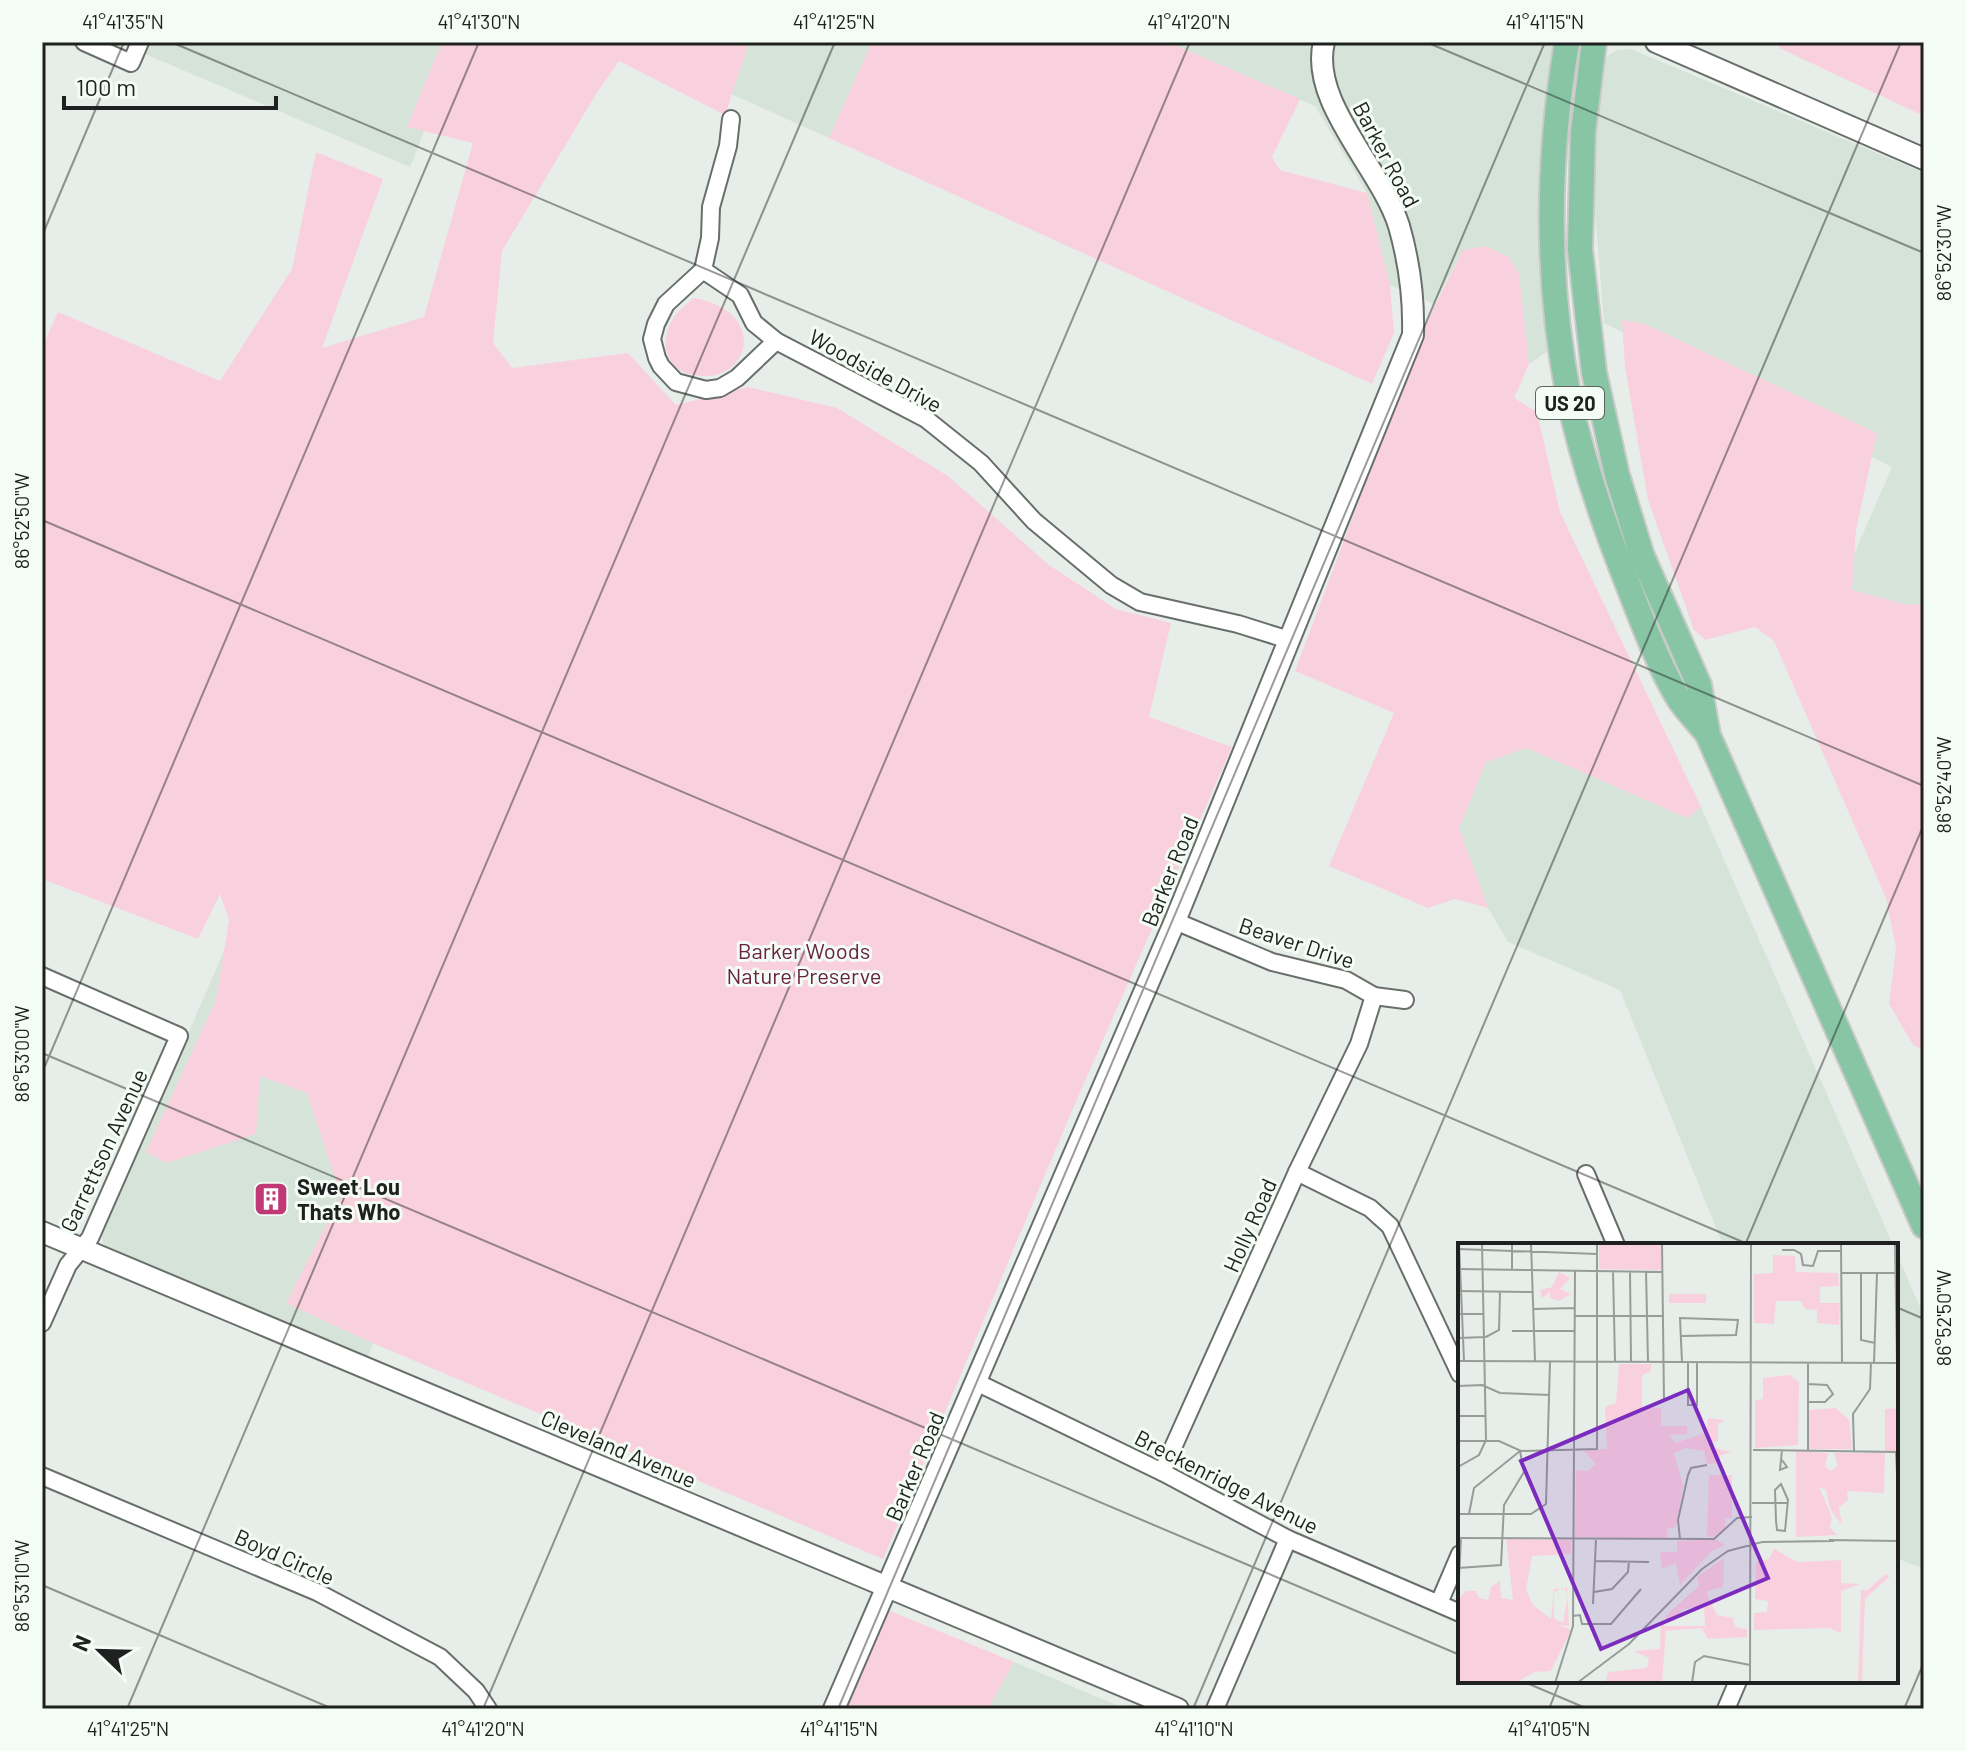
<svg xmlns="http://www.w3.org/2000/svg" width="1966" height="1751" viewBox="0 0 1966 1751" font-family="Barlow,sans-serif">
  <rect width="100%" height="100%" fill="#e7eee9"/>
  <g fill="#d5e3d9">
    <polygon points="150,42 459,42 410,167 145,54"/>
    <polygon points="616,42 872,42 829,138"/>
    <polygon points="1168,42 1558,42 1551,349 1529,364 1519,274 1509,257 1485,246 1463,250 1434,304 1390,285 1367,193 1315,106"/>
    <polygon points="1631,49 1924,173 1924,638 1834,600 1892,467 1604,323 1591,163 1600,67 1606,57 1617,50"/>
    <polygon points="1527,748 1687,818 1701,807 1893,1245 1723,1245 1620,990 1508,942 1488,908 1458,828 1486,762"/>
    <polygon points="242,910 507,1029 367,1358 104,1246 101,1233"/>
    <polygon points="1896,1252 1924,1316 1924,1569 1896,1558"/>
    <polygon points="1014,1662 1126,1709 988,1709"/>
  </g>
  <g fill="#f9d1de">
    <polygon points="442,42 749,42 725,115 619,61 596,94 502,251 493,343 512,368 628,353 676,405 748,387 837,408 948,476 1049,565 1116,609 1171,623 1149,717 1232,747 1074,1106 883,1559 370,1342 286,1303 341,1196 307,1093 260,1076 256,1134 167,1163 146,1152 216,1000 229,920 220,894 198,939 42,879 42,347 58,312 220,381 292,269 316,152 383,179 322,348 424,317 473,143 407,127"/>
    <polygon points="872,42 1168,42 1300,99 1272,157 1280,170 1367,193 1390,285 1394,333 1372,384 829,138"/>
    <polygon points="1780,42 1924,42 1924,116 1779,48"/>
    <polygon points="1485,246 1509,257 1519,274 1529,364 1514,398 1537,412 1560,512 1701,807 1687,818 1527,748 1486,762 1459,828 1488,908 1455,899 1428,908 1329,866 1394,713 1295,671 1424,327 1463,250"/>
    <path d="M694,298C775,312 747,396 683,372C672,367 665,354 666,343C667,321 677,311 694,298Z"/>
    <polygon points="1622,320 1645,324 1877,433 1856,530 1852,590 1908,605 1924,604 1924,1050 1913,1045 1889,1004 1896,948 1886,898 1774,641 1755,627 1705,640 1694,630 1648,500 1625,367"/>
    <polygon points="888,1610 1014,1662 988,1709 847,1709"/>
  </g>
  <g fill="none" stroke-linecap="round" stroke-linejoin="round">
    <g stroke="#686f6a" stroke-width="20">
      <g id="minor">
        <polyline points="84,42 131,63 140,42"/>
        <polyline points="731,119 728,146 711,207 710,238 703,270 740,295 754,323 776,341 926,419 981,463 1034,521 1111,585 1140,602 1238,624 1289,640"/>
        <polyline points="703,270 666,304 656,324 652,339 657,358 661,366 676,382 706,390 720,388 737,378 776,341"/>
        <polyline points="1175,921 1272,962 1346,980 1374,996 1405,1000"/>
        <polyline points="42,976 179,1036 90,1238 68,1265 42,1323"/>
        <polyline points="1297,1172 1370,1208 1390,1226 1460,1374"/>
        <polyline points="1586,1174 1616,1245"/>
        <polyline points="976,1382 1162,1472 1288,1539 1460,1613"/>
        <polyline points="1162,1472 1297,1172 1359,1044 1374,996"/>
        <polyline points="42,1476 317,1592 440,1657 476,1691 488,1709"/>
        <polyline points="1439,1603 1460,1554"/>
        <polyline points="1215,1709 1288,1539"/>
        <polyline points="1726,1709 1738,1681"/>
      </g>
    </g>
    <g stroke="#686f6a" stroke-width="24">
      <g id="tertiary">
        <polyline points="1656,42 1924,159"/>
        <polyline points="42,1232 1178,1709"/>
        <path d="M834,1709L1175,921L1413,335C1414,300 1409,261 1399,226C1381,168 1309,102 1324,42"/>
      </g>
    </g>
    <g stroke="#c9cac9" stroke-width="28">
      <g id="primary">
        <path d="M1567,42C1547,159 1546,281 1569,398C1582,459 1602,519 1625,577C1639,613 1659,667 1679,699C1687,711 1697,721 1706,732"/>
        <polyline points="1594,42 1583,132 1580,249 1594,372 1617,475 1642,556 1699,685 1708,735 1924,1226"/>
      </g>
    </g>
    <use href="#minor" stroke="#fff" stroke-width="16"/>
    <use href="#tertiary" stroke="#fff" stroke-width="20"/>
    <use href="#primary" stroke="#87c5a4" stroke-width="24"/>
  </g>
  <path fill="none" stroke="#1e211f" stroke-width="2" stroke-opacity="0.45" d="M171,42L1924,786M1426,42L1924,253M42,236L124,42M42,520L1750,1245M42,1053L1460,1655M42,1073L479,42M1745,1245L1924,824M1896,1307L1924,1319M42,1585L333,1709M1522,1681L1588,1709M127,1709L835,42M483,1709L1190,42M838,1709L1545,42M1193,1709L1901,42M1549,1709L1560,1681M1904,1709L1924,1662"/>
  <defs>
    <g id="building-square" transform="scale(1.8)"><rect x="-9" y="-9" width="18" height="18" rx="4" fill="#c03876" stroke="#f4fcf6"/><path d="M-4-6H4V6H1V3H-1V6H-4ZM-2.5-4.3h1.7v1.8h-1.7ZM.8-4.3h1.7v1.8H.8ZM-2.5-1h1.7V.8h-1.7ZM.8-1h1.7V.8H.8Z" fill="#fff"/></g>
  </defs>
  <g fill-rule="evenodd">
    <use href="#building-square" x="271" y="1199"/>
  </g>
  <g text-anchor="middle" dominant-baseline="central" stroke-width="6" stroke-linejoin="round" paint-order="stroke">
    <rect fill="#f4fcf6" stroke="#5e6360" stroke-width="2" x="1536" y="387" width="68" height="32" rx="6"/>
    <g font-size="20" font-weight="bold" fill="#1e211f">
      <text x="1570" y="403">US 20</text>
    </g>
    <g font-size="22" fill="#1e211f" stroke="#f4fcf6">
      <text transform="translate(1387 154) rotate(62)">Barker Road</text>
      <text transform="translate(876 370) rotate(29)">Woodside Drive</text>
      <text transform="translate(1169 871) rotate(-68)">Barker Road</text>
      <text transform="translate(1297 942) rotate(18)">Beaver Drive</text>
      <text transform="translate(103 1150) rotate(-65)">Garrettson Avenue</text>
      <text transform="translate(1249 1225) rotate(-66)">Holly Road</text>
      <text transform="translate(619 1448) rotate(23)">Cleveland Avenue</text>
      <text transform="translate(914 1466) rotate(-67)">Barker Road</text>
      <text transform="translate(1227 1481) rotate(27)">Breckenridge Avenue</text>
      <text transform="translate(285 1556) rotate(24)">Boyd Circle</text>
    </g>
    <g font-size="22" fill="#6a2241" stroke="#f4fcf6">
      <text x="804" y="950">Barker Woods<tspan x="804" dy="25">Nature Preserve</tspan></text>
    </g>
    <g font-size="22" font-weight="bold" fill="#1e211f" stroke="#f4fcf6" text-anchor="start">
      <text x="297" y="1186">Sweet Lou<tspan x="297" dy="25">Thats Who</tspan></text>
    </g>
  </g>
  <g transform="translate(1458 1243)">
    <rect width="440" height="440" fill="#e7eee9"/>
    <path d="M141,1H203V27L141,26ZM315,12L337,13L338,29L380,30L381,43L362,44V60H382L381,82L359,80V67L347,66L343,58H318L316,81L296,80V31L315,30ZM101,29L112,35L102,46L113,51L101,58L92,55V49L84,55L82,47L94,44ZM211,51H248V60H211ZM161,121H194L192,129L184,132V164L203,165V183H229V191L211,192L217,200L248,190L250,175L267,177L260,181V198L255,200L256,205L273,209L262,213L261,220L249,221L246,208L227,205L216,210L225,243L218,284L209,286V295L117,294L118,227L130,228L138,221L126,208L153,205L149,204L147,164L158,160ZM332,132L341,139L340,202L297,205V157L305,156V135ZM378,165L391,177L394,206H351V167ZM440,165V208H427V166ZM338,208L370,210L367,223L373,228L380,223L376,210H427L426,250L389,248L390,257L381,264L384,282L372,266L368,247L361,244L374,274L372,285L380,292L338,294ZM251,232H274V275H267V285L255,294H249ZM48,296L113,297V311L74,313L68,347L75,362L93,376L96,346L109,345L111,383L102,382L113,387L93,428L77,429L59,439L0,440V357L8,348H18L21,355L30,357L33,344L42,338L43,355L55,357ZM104,344L110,350L105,380L96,375V350ZM257,296L267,302L254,308L222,342L218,320L204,326L202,309H219V298ZM316,306L340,319L383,317V340L403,341L383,348V390L371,385L296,387V370L309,369L310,358L297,356L298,319L311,316ZM266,315L265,344L249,348L250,354L259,372L275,375L277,384L289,386V394L250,396L244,385L208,388L204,439H148L150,429L189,425L191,415L175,408L202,406L203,379L207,383H247L246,364L225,366L216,378H208V372L241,343L239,334ZM428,331L432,333L407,356L404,439H400L403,346L408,348Z" fill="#f9d1de" fill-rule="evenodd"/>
    <path fill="none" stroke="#979c98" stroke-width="2" d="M1,0L6,118M54,0V26M73,0L77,118M204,0L206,158M383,0L384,119M437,0L439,120M0,6L139,11M324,7H336L343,11L345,22L355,23L360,8H383M0,26L205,29M155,28L157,118M172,28L173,118M188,28L190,119M383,30H439M403,30V97L417,100M1,48L74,49M75,66L117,65M0,71H26M117,73H206M54,88H117M223,93L278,92L280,77L222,75L224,119M0,95L28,94L41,87L42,48M0,118L440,120M230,119V162H239V119M416,120L419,30M24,142L42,150L92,152M0,143L25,142M350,159H367L375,151L369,142L350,141M0,173H28M0,198H41L63,208L139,206V0M295,207L440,209M350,207V120M396,208L395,171L412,146L413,120M438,209L440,252M324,217L329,224L322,227L324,207M0,224L21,212L28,197L24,0M323,241L330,257L327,288L319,287L318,278L317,247ZM294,260H330M0,271H73L88,261L92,119M0,295L256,296L279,275L294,274M222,296L220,277L230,232L233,225L249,222M371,297L440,298M137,318L191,319M0,325L43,322L46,262L66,229L62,208L16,245L11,271M136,349L154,346L170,329L171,318M0,355L3,295M135,361L138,296M115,373L122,372L124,381H153L183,346M97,440L115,383L117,27M119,440L171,401L244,326L270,308L304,299L376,298M234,440L237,419L246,413L292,422M292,440L293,0"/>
    <path fill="#7b2cbf" fill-opacity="0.15" stroke="#7b2cbf" stroke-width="4" d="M230,147L310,335L143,406L63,218Z"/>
    <rect width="440" height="440" fill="none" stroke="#1e211f" stroke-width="4"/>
  </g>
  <rect width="1966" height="1751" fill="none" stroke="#f4fcf6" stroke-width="88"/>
  <g transform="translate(100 1651) rotate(293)" stroke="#f4fcf6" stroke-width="6" paint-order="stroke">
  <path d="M0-6L14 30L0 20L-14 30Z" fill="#1e211f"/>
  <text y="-12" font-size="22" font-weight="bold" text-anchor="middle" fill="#1e211f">N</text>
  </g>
  <path d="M64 96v12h212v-12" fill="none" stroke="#1e211f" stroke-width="4"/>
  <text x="76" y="96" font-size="24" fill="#1e211f" stroke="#f4fcf6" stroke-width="6" paint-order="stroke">100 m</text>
  <rect x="44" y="44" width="1878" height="1663" fill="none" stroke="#1e211f" stroke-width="3"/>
  <g font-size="20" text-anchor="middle" fill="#1e211f">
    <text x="123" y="29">41°41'35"N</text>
    <text x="479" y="29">41°41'30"N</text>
    <text x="834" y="29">41°41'25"N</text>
    <text x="1189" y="29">41°41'20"N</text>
    <text x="1545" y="29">41°41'15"N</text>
    <text transform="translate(1944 253) rotate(-90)" y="7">86°52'30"W</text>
    <text transform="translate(22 521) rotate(-90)" y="7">86°52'50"W</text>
    <text transform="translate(1944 785) rotate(-90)" y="7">86°52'40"W</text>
    <text transform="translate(22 1054) rotate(-90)" y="7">86°53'00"W</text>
    <text transform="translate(1944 1318) rotate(-90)" y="7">86°52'50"W</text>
    <text transform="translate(22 1586) rotate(-90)" y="7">86°53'10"W</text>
    <text x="128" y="1736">41°41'25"N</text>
    <text x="483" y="1736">41°41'20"N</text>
    <text x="839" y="1736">41°41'15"N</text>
    <text x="1194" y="1736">41°41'10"N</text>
    <text x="1549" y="1736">41°41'05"N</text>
  </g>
</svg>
